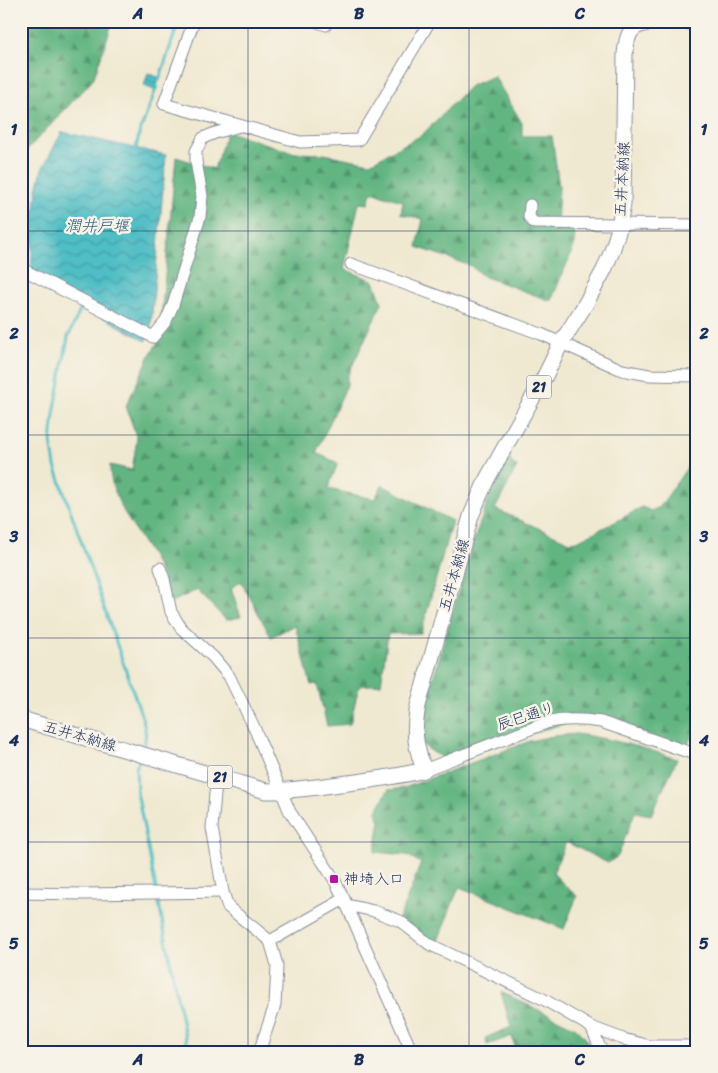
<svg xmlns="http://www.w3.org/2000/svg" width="718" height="1073" viewBox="0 0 718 1073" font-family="Sriracha,'Klee One',sans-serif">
  <defs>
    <pattern id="forest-firs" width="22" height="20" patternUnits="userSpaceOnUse" patternTransform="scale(1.25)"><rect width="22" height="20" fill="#62b581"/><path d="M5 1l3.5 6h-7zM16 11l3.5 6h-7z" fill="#50946d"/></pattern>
    <pattern id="water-waves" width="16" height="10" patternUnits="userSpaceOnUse" patternTransform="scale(1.25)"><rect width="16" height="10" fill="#50bec5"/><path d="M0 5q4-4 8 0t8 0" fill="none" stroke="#429ba3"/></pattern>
  </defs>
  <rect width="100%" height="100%" fill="#f7f3e8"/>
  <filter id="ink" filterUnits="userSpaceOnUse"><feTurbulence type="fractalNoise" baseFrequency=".02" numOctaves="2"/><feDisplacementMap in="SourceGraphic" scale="10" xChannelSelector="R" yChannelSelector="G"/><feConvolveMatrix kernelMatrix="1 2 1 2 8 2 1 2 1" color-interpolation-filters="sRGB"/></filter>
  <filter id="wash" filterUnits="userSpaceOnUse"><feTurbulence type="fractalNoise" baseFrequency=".0096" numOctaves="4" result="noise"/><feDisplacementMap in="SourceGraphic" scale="20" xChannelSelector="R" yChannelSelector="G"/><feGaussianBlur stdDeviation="1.12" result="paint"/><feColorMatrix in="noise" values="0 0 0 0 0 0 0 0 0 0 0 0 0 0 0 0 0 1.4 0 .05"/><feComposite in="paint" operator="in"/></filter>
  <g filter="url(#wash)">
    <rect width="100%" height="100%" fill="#f0e9d1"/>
    <g fill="url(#forest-firs)" stroke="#3e7270">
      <polygon points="21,21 113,21 93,80 21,156"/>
      <path d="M494,76L522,123V136H552L559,187L557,228L575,231L574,247L551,301L483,276L471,266L417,247L423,219L401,214L403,201L371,192L368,204L359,203L344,269L374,281L382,303L347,377V385L316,453L338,463L328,489L375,499L382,485L452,521L421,633L388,634L381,684L359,686L350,724L327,726L317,684L311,685L295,625L271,637L241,581L231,588L241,617L226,620L197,590L168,604C165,593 163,580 159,570C143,537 109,502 110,465L132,470L137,439L126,406L151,353L159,341L176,157L214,169L226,135L229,132L295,153L324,154L370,163L422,135L470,86Z"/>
      <polygon points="697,453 697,726 686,748 590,716 443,759 423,745 421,734 425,706 470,552 487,502 509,457 512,463 517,467 495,509 570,542 577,541 617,521 642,507 651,511 660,507"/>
      <path d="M576,734C612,739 642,747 677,759L651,815L635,812L618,856L608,863L566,842L553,873L570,890L577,896L564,929L459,887L434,951L397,924L421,863L407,855L375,852L380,820L376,812L388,790L404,788L415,784L530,741L553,736Z"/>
      <polygon points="501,992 576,1028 584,1036 593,1052 554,1052 552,1047 539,1052 516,1052 512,1036 487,1045 485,1038 511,1027"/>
    </g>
    <g fill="url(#water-waves)" stroke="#367692">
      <polygon points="148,73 160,78 155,90 144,86"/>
      <polygon points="62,132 166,155 150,336 146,341 31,277 34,219 37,190 42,169"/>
    </g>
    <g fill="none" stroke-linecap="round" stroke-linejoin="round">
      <g stroke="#50bec5" stroke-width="3">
        <polyline points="159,80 179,21"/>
        <polyline points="136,149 139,134 157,86"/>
        <path d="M82,306L68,337L54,414L51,442L55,466L142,717C146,730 147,736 143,750"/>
        <polyline points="140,758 136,768 137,792 188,1052"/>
      </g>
    </g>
  </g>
  <g filter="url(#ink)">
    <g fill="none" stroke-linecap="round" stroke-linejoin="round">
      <g stroke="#868c98" stroke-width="13">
        <g id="minor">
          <polyline points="194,21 164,104 300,142 359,140 430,21"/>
          <polyline points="315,21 326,25 327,21"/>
          <polyline points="625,21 631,30"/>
          <polyline points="530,205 529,217 534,223 697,225"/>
          <polyline points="351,264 541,334 622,370 649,375 697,376"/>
          <polyline points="26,271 153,337 166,321 173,305 200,217 202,196 196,161 196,151 203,138 215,133 240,126"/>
          <polyline points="160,568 164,579 171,612 181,628 213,657 229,676 253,725 290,812 334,879 344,899 412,1052"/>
          <path d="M424,770L546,723C565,718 582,719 601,722L697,755"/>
          <polyline points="218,777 215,794 212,828 223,892 228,907 270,941 277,965 275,1005 259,1052"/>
          <polyline points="21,893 84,894 223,892"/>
          <polyline points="347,905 374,911 400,921 429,944 543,999 591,1027 623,1039 650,1046 697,1046"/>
          <polyline points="270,941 344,899"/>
          <polyline points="591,1027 602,1052"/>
        </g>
      </g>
      <g stroke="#868c98" stroke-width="17">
        <g id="major">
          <polyline points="673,21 697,22"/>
          <path d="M21,719L266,791C288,791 310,788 332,785C363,781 393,778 424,770C415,744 413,733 418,706L471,516L479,497L487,479L506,445L545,376L561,343L585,305L604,270L612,251L618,232L623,204L625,54C628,26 633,25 660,21"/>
        </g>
      </g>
      <use href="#minor" stroke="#fff" stroke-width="11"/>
      <use href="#major" stroke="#fff" stroke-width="15"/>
    </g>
  </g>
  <path fill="none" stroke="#1b2f5e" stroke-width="1" stroke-opacity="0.55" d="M248,21V1052M469,21V1052M21,231H697M21,435H697M21,638H697M21,842H697"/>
  <rect fill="#b5179e" stroke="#f7f3e8" stroke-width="2" x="329" y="874" width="10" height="10" rx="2.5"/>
  <g text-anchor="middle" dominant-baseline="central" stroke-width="5" stroke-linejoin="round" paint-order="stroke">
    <g fill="#f7f3e8" stroke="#5d6a87" stroke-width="1">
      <rect x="526.5" y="375.5" width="25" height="23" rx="4"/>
      <rect x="207.5" y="765.5" width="25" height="23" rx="4"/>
    </g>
    <g font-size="14" font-weight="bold" fill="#1b2f5e">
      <text x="539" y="387">21</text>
      <text x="220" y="777">21</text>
    </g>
    <g font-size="15" fill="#1b2f5e" stroke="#f7f3e8">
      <text transform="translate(622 179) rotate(-87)">五井本納線</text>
      <text transform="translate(454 575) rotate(-74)">五井本納線</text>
      <text transform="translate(526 716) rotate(-18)">辰巳通り</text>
      <text transform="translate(80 736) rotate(16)">五井本納線</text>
    </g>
    <g font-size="15" fill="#1b2f5e" stroke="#f7f3e8" text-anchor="start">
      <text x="344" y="879">神埼入口</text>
    </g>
    <g font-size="16" font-style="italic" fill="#2b5a7d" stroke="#f7f3e8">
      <text x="97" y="225">潤井戸堰</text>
    </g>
  </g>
  <rect width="718" height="1073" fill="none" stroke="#f7f3e8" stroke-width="55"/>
  <rect x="28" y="28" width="662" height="1018" fill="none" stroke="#1b2f5e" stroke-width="2"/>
  <g font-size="16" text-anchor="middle" font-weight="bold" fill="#1b2f5e">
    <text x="138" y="19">A</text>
    <text x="359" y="19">B</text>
    <text x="580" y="19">C</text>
    <text x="14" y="135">1</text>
    <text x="704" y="135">1</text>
    <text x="14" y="339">2</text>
    <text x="704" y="339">2</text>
    <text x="14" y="542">3</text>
    <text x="704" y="542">3</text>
    <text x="14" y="746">4</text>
    <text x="704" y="746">4</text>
    <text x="14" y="949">5</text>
    <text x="704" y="949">5</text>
    <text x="138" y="1065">A</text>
    <text x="359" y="1065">B</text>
    <text x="580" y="1065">C</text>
  </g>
</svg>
